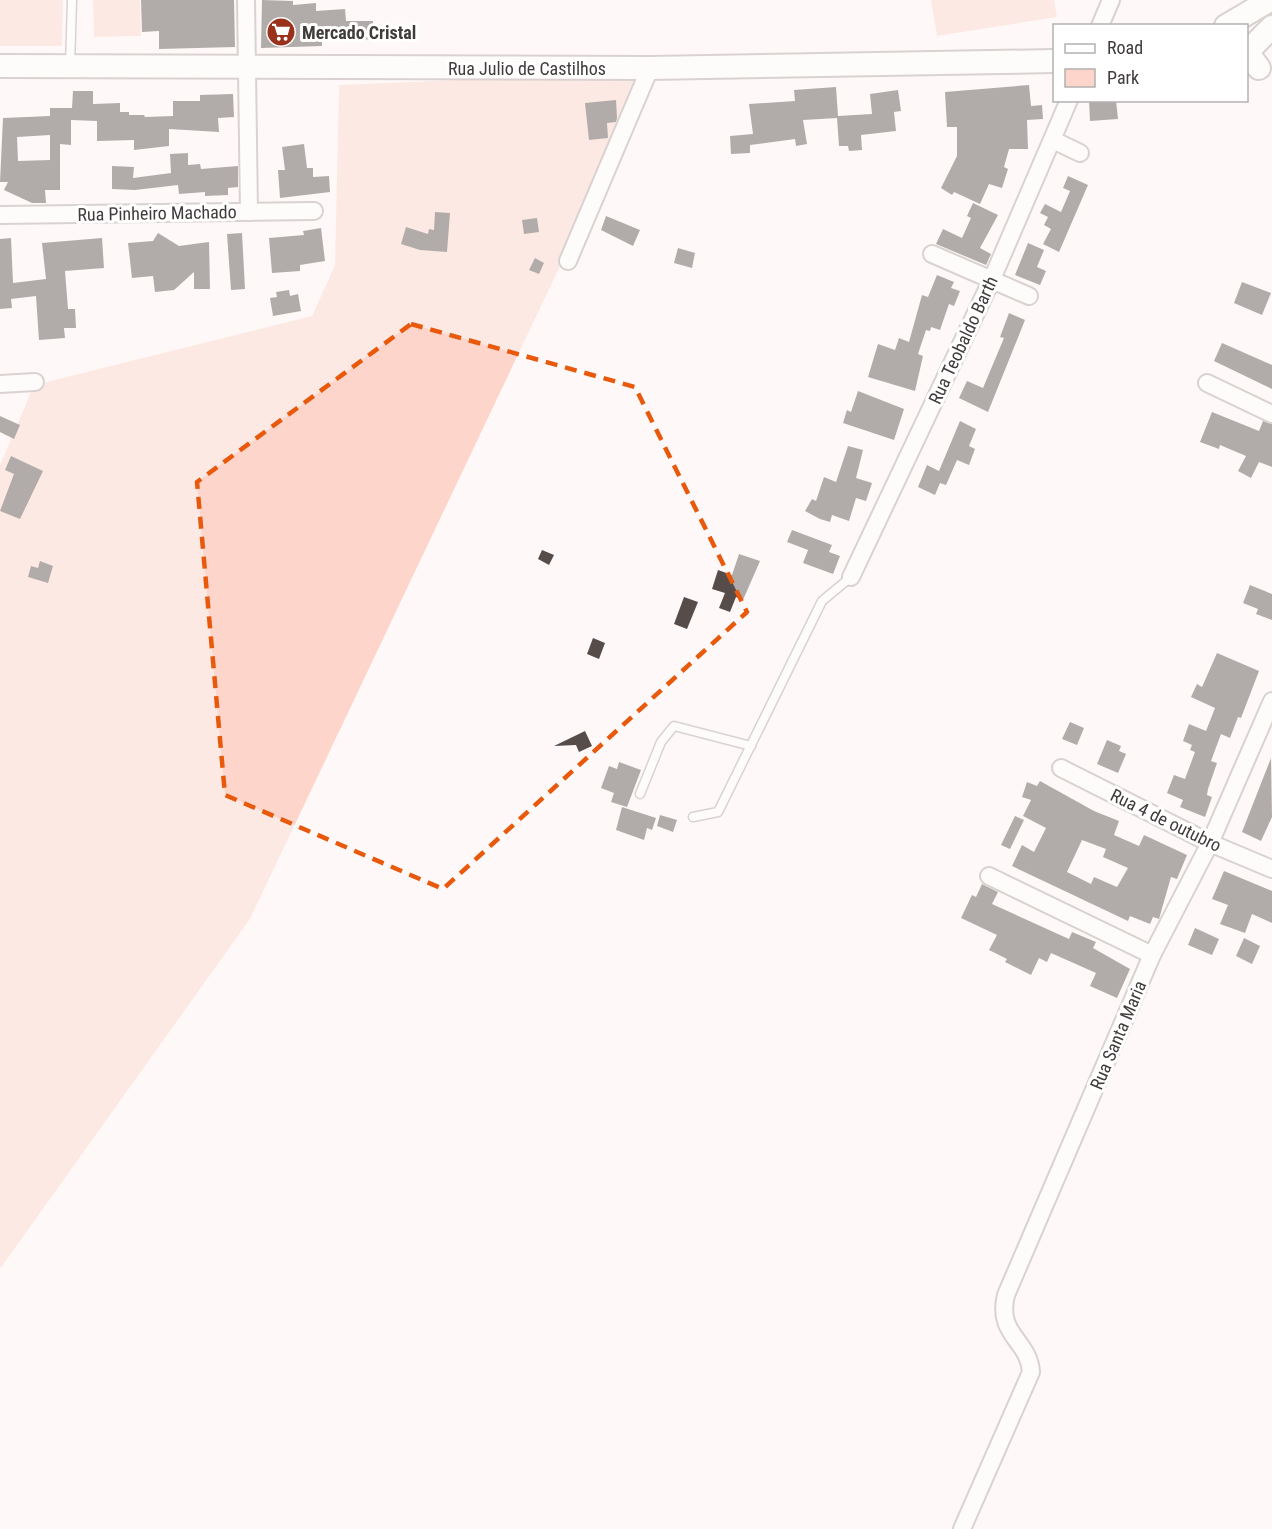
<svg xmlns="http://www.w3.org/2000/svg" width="1272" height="1529" viewBox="0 0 1272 1529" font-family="'Roboto Condensed',sans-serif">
  <rect width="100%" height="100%" fill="#fef9f8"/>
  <g fill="#fdd5cb">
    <polygon points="0,0 63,0 62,46 0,46"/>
    <polygon points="93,0 140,0 141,36 94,37"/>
    <polygon points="931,0 1054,0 1057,17 937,36"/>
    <polygon points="642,72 561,264 250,919 0,1269 0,465 34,385 312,316 335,265 339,85"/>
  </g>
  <g fill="#564d4b" fill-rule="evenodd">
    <polygon points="141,0 234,0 235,47 159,49 159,31 142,32"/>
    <polygon points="262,0 293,1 293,5 316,3 316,11 345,9 346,21 373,21 373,27 399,27 399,39 322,40 322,46 261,48"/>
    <polygon points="1029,85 1031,106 1042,105 1043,119 1027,120 1028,149 1009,149 1004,167 1008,169 1002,188 989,184 980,204 954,192 952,195 941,188 957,156 957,127 947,127 945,92"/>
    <polygon points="836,87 838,116 872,114 870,94 898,90 901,111 894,112 896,131 861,135 862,150 849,151 848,146 839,146 837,118 803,120 807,144 796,146 795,139 750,145 750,153 731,154 730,136 753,134 749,104 795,101 794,90"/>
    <path d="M73,91H93V104L120,103V112H129V115H144L145,117L173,116V101H200V95L233,94L234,117L218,118L219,132L169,129V146L134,150V140L97,141V121L71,120V145L60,144V190H45L46,203H32L4,190L8,182H0L3,118L50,116V108H72ZM50,135V160L18,161L17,137Z"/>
    <polygon points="616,100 617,118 616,122 607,123 608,138 589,140 585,103"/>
    <polygon points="1089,100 1116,100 1118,119 1090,121"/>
    <polygon points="304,144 307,168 313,168 313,177 329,176 330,192 280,198 278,170 285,170 282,147"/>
    <polygon points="188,153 188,165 200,164 201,169 238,166 238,187 228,188 228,195 205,196 205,192 179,194 178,185 135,190 112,189 112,166 134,167 133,178 171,173 170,154"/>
    <polygon points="1068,176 1088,185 1059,252 1043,244 1051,229 1044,225 1048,217 1040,213 1045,204 1061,212 1070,191 1063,188"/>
    <polygon points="973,203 998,215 980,248 991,254 986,265 936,244 943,229 962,238 971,218 967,216"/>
    <polygon points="435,212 450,213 447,252 420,250 401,244 406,227 428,234 429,229 434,230"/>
    <polygon points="606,216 640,230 633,246 601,230"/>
    <polygon points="537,218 539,232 524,234 522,220"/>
    <polygon points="321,228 325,261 300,265 300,271 272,273 269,238 304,235 303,231"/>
    <polygon points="158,233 179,246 209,242 210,289 194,289 194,272 174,290 155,292 153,276 132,278 128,243 153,241"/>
    <polygon points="242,233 245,289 231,290 227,234"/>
    <polygon points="11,238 13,283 46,279 42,243 102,238 104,268 65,271 68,309 75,309 76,328 64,328 65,338 39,340 36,296 11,299 12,308 0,309 0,239"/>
    <polygon points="1028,243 1044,250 1037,267 1046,271 1040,285 1015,275"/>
    <polygon points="678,248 695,253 692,268 674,263"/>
    <polygon points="535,258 544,263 539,274 529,270"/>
    <polygon points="937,275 954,282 951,288 960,291 954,306 949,304 940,330 931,327 930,331 926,330 918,354 923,356 915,391 868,377 878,344 895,350 899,338 909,342 922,295 928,297"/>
    <polygon points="1242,282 1271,293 1262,315 1234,303"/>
    <polygon points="289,290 290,296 298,294 301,311 273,316 270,298 277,297 276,292"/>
    <polygon points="1009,313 1025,320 988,412 959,398 967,381 983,388 1004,338 1000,337"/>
    <polygon points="1222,343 1272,365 1272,389 1214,361"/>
    <polygon points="858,391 904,409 894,440 843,423 847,410 851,412"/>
    <polygon points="1212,412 1259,431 1263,421 1272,424 1272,467 1259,462 1251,478 1238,471 1246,456 1220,445 1219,449 1200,442"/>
    <polygon points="0,416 20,425 14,439 0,432"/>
    <polygon points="960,421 976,429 969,446 975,449 969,465 957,460 946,485 940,483 935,495 918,487 927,465 939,471"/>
    <polygon points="848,446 863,450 856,478 872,483 866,501 856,498 849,521 832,515 830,522 820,519 805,511 812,499 816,501 824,477 836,482"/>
    <polygon points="11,456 43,471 20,519 0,511 14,474 5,470"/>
    <polygon points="792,530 832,545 829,552 840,556 833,574 803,563 808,550 787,542"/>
    <polygon points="542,550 554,555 549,565 538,559"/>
    <polygon points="739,554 760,561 743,600 736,597 730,612 719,608 725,593 712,589 718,570 732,575"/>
    <polygon points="40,561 53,566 48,583 28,577 31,566 38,568"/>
    <polygon points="1250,585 1272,594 1272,620 1256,614 1258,609 1243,603"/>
    <polygon points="684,597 698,602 687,629 674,624"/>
    <polygon points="593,638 605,643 599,659 587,654"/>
    <polygon points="1217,653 1259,671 1241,718 1238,717 1230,738 1221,734 1211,761 1217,763 1208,789 1207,795 1212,797 1205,817 1180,807 1183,800 1167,793 1174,775 1185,779 1195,752 1190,750 1192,745 1183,741 1189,724 1206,731 1215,708 1191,697 1197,684 1202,687"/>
    <polygon points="1070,722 1084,728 1077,745 1062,739"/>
    <polygon points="585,731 592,746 579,752 576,745 554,746"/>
    <polygon points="1107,740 1121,746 1119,751 1126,754 1118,773 1097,764"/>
    <polygon points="1271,758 1272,817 1261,841 1242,832"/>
    <polygon points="619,762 641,770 627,807 611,802 614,793 601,788 609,766 617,769"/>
    <path d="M1040,781L1094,811L1119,821L1114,835L1139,846L1144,835L1187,855L1177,879L1171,877L1159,919L1153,917L1150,924L1130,916L1128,921L1012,866L1022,845L1034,852L1046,828L1023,816L1031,800L1022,797L1027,782L1037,786ZM1082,840L1106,849L1103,857L1128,868L1117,887L1094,877L1091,884L1067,872Z"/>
    <polygon points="622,807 656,818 652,830 647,828 644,840 616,830"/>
    <polygon points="660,815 677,820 673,832 657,826"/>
    <polygon points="1015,816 1024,820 1010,849 1001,845"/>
    <polygon points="1224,871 1272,891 1272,923 1252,914 1245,933 1220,924 1228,905 1212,899"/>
    <polygon points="982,884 998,892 992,904 1069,939 1072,932 1096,942 1093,948 1130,969 1117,998 1090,986 1096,973 1051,953 1047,962 1039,958 1031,975 1005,962 1007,959 989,950 997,935 961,918 972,895 976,897"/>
    <polygon points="1195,928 1219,939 1212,955 1188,945"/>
    <polygon points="1244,938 1260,946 1252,964 1236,956"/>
  </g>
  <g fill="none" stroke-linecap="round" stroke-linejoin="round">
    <g stroke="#ada3a1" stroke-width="11">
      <g id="service">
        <polyline points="70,66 72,0"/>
        <polyline points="640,794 661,742 674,726 751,746"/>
        <polyline points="693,817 718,812 822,601 851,577"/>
      </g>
    </g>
    <g stroke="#ada3a1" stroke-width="20">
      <g id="minor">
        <polyline points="246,0 249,212"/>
        <polyline points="1100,26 1111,0"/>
        <polyline points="1053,140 1080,153"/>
        <polyline points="0,215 314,211"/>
        <polyline points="932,254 1029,296"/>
        <polyline points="568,261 650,68"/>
        <polyline points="1207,383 1272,414"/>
        <polyline points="0,384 35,382"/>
        <polyline points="851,577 992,279 1069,100"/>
        <polyline points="1061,768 1210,843 1272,869"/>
        <polyline points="989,876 1152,955"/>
        <path d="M962,1529L1031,1372C1029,1340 996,1335 1006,1295L1152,955L1210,843L1272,701"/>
      </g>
    </g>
    <g stroke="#ada3a1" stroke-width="26">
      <g id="secondary">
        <polyline points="1226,26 1270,0"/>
        <polyline points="1246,51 1259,68"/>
        <polyline points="1246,53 1272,27"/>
        <polyline points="0,66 650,68 1054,61"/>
      </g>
    </g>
    <use href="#service" stroke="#fff" stroke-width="8"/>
    <use href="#minor" stroke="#fff" stroke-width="16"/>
    <use href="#secondary" stroke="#fff" stroke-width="22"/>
  </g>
  <path d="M0 0H1272V1529H0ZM411,324L635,387L747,612L443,889L225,795L197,482Z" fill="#fef9f8" fill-opacity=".55" fill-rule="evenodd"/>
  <path fill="none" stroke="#e8590c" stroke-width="4.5" stroke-dasharray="12 8" stroke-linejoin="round" d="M411,324L635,387L747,612L443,889L225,795L197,482Z"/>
  <defs>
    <g id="supermarket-disc" transform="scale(1.5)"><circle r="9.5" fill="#9a311c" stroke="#fff"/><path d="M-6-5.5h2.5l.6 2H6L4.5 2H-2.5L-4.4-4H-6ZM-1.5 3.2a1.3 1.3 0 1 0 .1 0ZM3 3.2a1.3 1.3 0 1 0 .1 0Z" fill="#fff"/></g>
  </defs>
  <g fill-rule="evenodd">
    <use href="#supermarket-disc" x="281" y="32"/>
  </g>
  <g text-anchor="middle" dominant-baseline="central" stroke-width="6" stroke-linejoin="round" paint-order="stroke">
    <g font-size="18" font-weight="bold" fill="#403c3b" stroke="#fff" text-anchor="start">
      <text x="302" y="32">Mercado Cristal</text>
    </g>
    <g font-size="18" fill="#403c3b" stroke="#fff">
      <text x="527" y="68">Rua Julio de Castilhos</text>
      <text transform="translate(157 213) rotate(-1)">Rua Pinheiro Machado</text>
      <text transform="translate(963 340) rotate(-65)">Rua Teobaldo Barth</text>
      <text transform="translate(1166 820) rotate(26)">Rua 4 de outubro</text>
      <text transform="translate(1118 1035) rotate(-67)">Rua Santa Maria</text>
    </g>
  </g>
  <rect x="1053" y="24" width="195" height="78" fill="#ffffff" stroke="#b3b1b1" stroke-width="1.5"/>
  <rect x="1065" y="44" width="30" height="9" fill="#ffffff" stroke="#b3b1b1" stroke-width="1.5"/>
  <text x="1107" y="54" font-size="18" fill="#403c3b">Road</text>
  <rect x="1065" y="69" width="30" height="18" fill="#fdd5cb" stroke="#b3b1b1" stroke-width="1.5"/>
  <text x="1107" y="84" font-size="18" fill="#403c3b">Park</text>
</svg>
